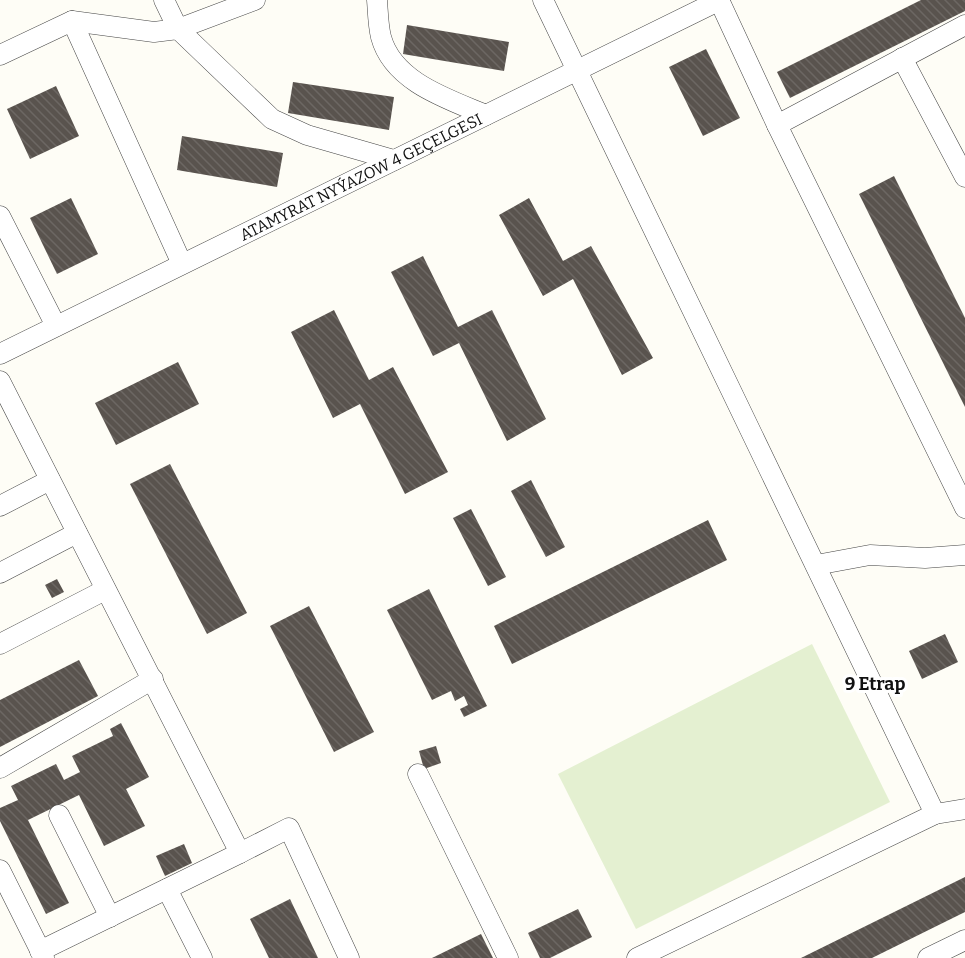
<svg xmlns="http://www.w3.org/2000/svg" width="965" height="958" viewBox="0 0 965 958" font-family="Bitter,serif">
  <defs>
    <pattern id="building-back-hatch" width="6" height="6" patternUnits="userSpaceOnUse" patternTransform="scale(1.5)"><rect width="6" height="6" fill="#59534e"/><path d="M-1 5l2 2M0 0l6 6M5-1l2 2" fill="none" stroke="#6c6763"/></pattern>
  </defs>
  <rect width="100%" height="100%" fill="#fefdf6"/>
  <polygon fill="#e4f0d1" points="812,644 890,802 636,929 558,774"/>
  <g fill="url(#building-back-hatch)">
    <polygon points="921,0 965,0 965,11 790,98 777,72"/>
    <polygon points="407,25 509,42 504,71 403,54"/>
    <polygon points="706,49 740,118 703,136 669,67"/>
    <polygon points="293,82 394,97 389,130 288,113"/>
    <polygon points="56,86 79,136 30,159 7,109"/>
    <polygon points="182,136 283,153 277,187 177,170"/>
    <polygon points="894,176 965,318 965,407 859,194"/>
    <polygon points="71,198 98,254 57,274 30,218"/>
    <polygon points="529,198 563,261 591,246 653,358 622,375 573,279 543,296 499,215"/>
    <polygon points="423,256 458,327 492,310 546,419 507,441 459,343 433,356 391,272"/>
    <polygon points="334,310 369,380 393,367 448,472 405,494 360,404 333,418 291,332"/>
    <polygon points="178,362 199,404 116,445 95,403"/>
    <polygon points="170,464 247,613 207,634 130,484"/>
    <polygon points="531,480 565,547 546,557 511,491"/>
    <polygon points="471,509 506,577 488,586 453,518"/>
    <polygon points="708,520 727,560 512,664 494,626"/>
    <polygon points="57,579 64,592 52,598 45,585"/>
    <polygon points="429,589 487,706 464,717 460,709 468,705 464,696 455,701 451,691 432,700 387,610"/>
    <polygon points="309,606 374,732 334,752 270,626"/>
    <polygon points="945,634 958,662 922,679 909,651"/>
    <polygon points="79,660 98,696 0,747 0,700"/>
    <polygon points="121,723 149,777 126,789 145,826 104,846 79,795 28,820 69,903 46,914 0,821 0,808 18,800 11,786 56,764 64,780 80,772 72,756 113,736 110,729"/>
    <polygon points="436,746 441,763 424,769 419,751"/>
    <polygon points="184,844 192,863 165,876 156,856"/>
    <polygon points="965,877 965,912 872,958 801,958"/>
    <polygon points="290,899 318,958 269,958 250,919"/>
    <polygon points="578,909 592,937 550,958 540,958 528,933"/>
    <polygon points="481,934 493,958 432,958"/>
  </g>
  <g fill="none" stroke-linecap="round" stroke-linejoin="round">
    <g stroke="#444" stroke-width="21">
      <g id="minor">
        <polyline points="164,0 178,29 272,119 307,135 394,160"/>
        <path d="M377,0C378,12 378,25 381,37C393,82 448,99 486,115"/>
        <polyline points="543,0 935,814"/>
        <polyline points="719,0 777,125 965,508"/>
        <polyline points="72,21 182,264"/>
        <polyline points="0,55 72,21 154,32 178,29 255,0"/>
        <polyline points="902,58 965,177"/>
        <polyline points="777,125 965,25"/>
        <polyline points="0,216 56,326"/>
        <path id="s1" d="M0,354L720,0"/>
        <polyline points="0,381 240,853 289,828 349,958"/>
        <polyline points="0,506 50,480"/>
        <polyline points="816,565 870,555 925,558 965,555"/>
        <polyline points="0,573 77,533"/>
        <polyline points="0,644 105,590"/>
        <polyline points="0,768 153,679"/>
        <polyline points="418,774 508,958"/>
        <polyline points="59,815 110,917"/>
        <polyline points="0,870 44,958"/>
        <polyline points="167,889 202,958"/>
        <polyline points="40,951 240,853"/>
        <polyline points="637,958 935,814 965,809"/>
        <polyline points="928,958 965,940"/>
      </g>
    </g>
    <use href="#minor" stroke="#fff" stroke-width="20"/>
  </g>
  <g text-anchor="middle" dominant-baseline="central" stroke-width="6" stroke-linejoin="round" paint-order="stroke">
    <g font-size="16" fill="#111" stroke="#fff">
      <text stroke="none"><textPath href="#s1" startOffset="402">ATAMYRAT NYÝAZOW 4 GEÇELGESI</textPath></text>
    </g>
    <g font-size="18" font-weight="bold" fill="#111" stroke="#fff">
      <text x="875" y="684">9 Etrap</text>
    </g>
  </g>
</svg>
